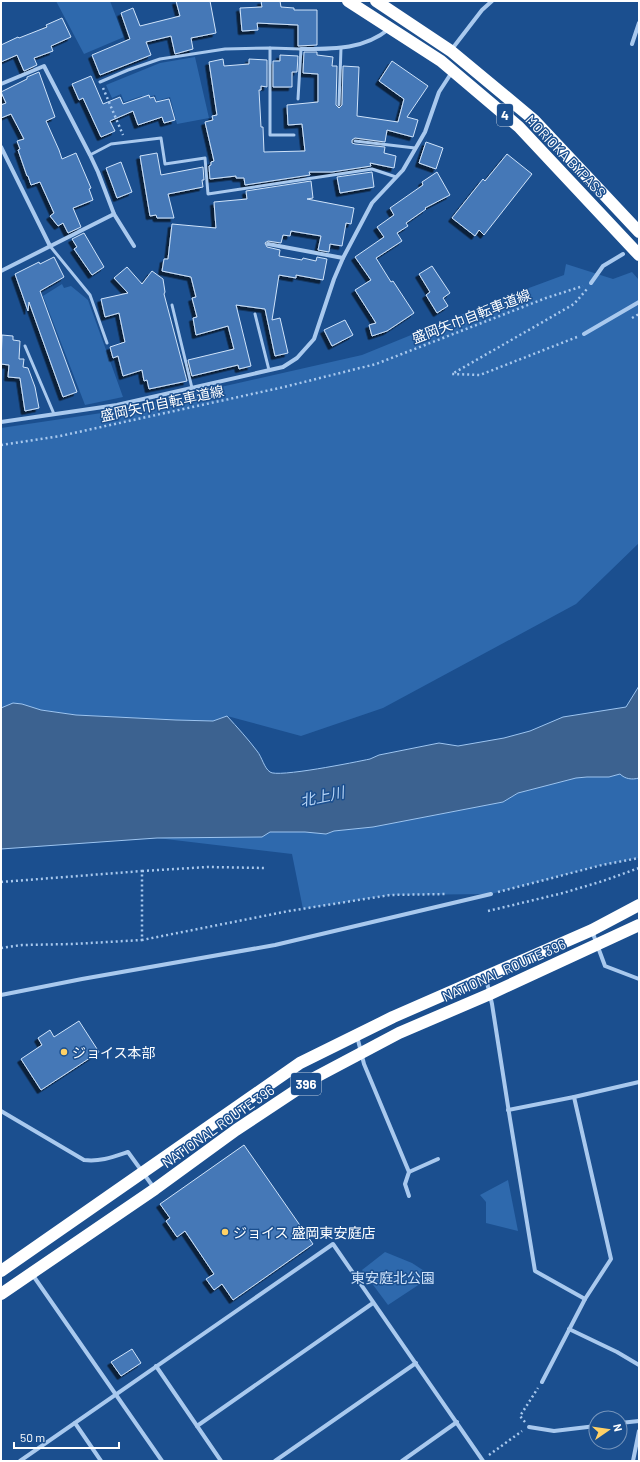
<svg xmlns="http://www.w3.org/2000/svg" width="640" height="1462" viewBox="0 0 640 1462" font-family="Barlow,'Noto Sans JP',sans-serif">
  <defs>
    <filter id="shadow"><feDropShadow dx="-3.5" dy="3.5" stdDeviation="0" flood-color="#0009"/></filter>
  </defs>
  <rect width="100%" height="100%" fill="#1b4f8f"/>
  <g fill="#2e69ad">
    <polygon points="56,1 110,1 124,37 84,54"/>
    <polygon points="195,57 209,118 177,124 170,97 157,101 155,95 143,99 142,96 124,102 121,94 112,98 106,85 160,63"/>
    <polygon points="566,264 613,279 632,272 639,280 639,543 576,604 383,708 301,736 227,716 213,721 176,720 76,715 41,710 22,704 1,708 1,428 115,411 362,355 502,298 564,275"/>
    <polygon points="62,284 64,288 71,286 88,300 123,397 85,405 43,296"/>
    <polygon points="620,774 634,779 639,778 639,858 602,865 491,894 390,895 303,909 292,854 157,838 262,837 270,832 305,832 326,834 334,831 373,827 503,802 518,793 576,778 587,777 609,777"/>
    <polygon points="508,1180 518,1231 486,1223 486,1202 480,1195"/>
    <polygon points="385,1252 412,1263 432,1276 388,1305 362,1270"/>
  </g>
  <path fill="#3c6290" stroke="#9cc4f0" d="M639,686V778C632,780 625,779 620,774L609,777H587L576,778L518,793L503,802L373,827L334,831L326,834L305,832H270L262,837L157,838L1,849V708L13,703L22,704L41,710L76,715L176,720L213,721L227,716C237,727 248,739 257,751C262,757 264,768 270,772C277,778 356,762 370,759L379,755L439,743L458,746L504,738L530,731L563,717L626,707Z"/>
  <g fill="#4478b7" stroke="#cfe3fa" filter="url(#shadow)">
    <polygon points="176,1 210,1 216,33 191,38 193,49 175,54 171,36 146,42 151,55 100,75 92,55 130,39 121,13 133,8 140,26 180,16"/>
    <polygon points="261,1 280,1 281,7 294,8 294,10 317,10 317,45 298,46 298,25 257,23 258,30 242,31 240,8 262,7"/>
    <polygon points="62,18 71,37 51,46 53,51 34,58 37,65 24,71 17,55 1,62 1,45 18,37 19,38 47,27 46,25"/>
    <polygon points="304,52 317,52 317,55 333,57 332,66 337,66 336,105 339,108 342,105 343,66 359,67 357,116 398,122 404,99 379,81 392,61 428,86 407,117 418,120 413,137 387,130 385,142 355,138 352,140 352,143 355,144 385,147 384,153 396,156 394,168 370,163 371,166 332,172 309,172 310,175 245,185 244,178 236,178 236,176 210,179 209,166 211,165 211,162 214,161 205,122 213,120 212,116 217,115 209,62 223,59 224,66 249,64 249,59 267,60 267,87 261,86 261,90 259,90 261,127 263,127 264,152 305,151 302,124 288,125 287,105 318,102 318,74 303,73"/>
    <polygon points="280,55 298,56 297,72 292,72 292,87 273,87 273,61 280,61"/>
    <polygon points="39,72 55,117 46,121 59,150 62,159 76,153 91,188 89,189 93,200 73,208 81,227 68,233 63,223 58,226 50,216 54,213 40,182 31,185 28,176 27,176 18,150 20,149 17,141 24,139 11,114 1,118 1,105 6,103 1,92 27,79 27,77"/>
    <polygon points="91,76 103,104 120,97 123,104 149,95 150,98 154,97 156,102 169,99 175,120 164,123 162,117 138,125 133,111 110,121 115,131 101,137 83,98 79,100 72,84"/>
    <polygon points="426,142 443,148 436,169 419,163"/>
    <polygon points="157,153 161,175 203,167 204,180 202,180 203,187 168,194 174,218 157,218 156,215 150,216 140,156"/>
    <polygon points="507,154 532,174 484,235 479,230 475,236 452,218 483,179 485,181"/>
    <polygon points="121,162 132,192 117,198 106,168"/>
    <polygon points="372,172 374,187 340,193 337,177"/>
    <polygon points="437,172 450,195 425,208 426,209 406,223 408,226 397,233 402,241 376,258 391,282 393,281 414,313 387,331 372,336 369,325 376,323 355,290 371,280 355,257 384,237 377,227 394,215 390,208 423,185 422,182"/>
    <polygon points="311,181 313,198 307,199 354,208 351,224 346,223 342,246 330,244 329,252 318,250 321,236 291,231 290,236 283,235 281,243 268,241 265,243 267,247 280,250 279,256 302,260 303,258 316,261 317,257 327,259 323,280 296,275 296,278 279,275 272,320 280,318 288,353 275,356 265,309 236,305 251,366 239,369 238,365 192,376 188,360 234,349 228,326 196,335 193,318 197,317 192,298 196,297 191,277 162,271 164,259 168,259 172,224 216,228 214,202 247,199 246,191"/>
    <polygon points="84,233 104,267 92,275 74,249 77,247 72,239"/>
    <polygon points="54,257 64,277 40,291 77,392 63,397 29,302 28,311 15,274 39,262 40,264"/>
    <polygon points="432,266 450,293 443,298 448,306 437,313 426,295 430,292 419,274"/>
    <polygon points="127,267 142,284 152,271 163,279 165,292 164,294 187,381 149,389 147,380 144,381 142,370 123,376 118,356 113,358 110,347 125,342 119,313 105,317 101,299 128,293 114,278"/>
    <polygon points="345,320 353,335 332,346 324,330"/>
    <polygon points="2,335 13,336 13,340 20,341 19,359 24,359 23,367 28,368 35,387 39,408 25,411 20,378 8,377 9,365 1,364"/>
    <polygon points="79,1021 99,1052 41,1090 21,1059 42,1045 38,1038 50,1030 54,1037"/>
    <polygon points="244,1145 313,1244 233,1300 222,1284 214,1290 206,1279 214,1274 185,1231 177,1237 166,1221 170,1218 160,1204"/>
    <polygon points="132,1349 141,1363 121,1376 111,1362"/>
  </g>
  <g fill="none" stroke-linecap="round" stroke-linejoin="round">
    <g stroke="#a9c9ee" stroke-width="2.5" stroke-dasharray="2 3" stroke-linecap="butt">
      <polyline points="103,88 123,135"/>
      <polyline points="632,318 639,314"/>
      <polyline points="577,337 480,375 452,374 574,304 587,289"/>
      <polyline points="1,445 60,436 284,387 376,364 546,298 583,286"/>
      <polyline points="142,871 208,867 264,868"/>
      <polyline points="1,882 142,871 142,940 289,911 390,895 447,894"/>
      <polyline points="498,892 602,865 639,858"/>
      <polyline points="488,911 563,893 603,881 639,868"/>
      <polyline points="1,948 22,945 73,944 142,940"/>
      <polyline points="525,1422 520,1416 538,1388"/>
      <polyline points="489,1455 522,1431"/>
    </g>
    <g stroke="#a9c9ee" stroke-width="3">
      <polyline points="270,48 270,135 294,135"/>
      <polyline points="100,82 128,70 160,59 225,49 270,48 301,49 298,99"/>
      <polyline points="339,105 341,48"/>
      <polyline points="355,141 415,148"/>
      <polyline points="90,155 111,144 161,138 165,164 205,158 208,194 372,169 396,177"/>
      <polyline points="50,246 90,295 107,343"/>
      <polyline points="172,305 192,388"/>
      <polyline points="255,314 269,370"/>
      <polyline points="25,346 54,414"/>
    </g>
    <g stroke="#a9c9ee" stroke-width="4">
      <polyline points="632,44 639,23"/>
      <path d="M301,49C333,49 363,50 389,29"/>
      <polyline points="452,49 482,10 492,1"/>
      <polyline points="1,84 44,66 90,155 98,172 114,214 134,246"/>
      <polyline points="1,147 50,246"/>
      <polyline points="268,244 343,258"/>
      <polyline points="1,271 114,214"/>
      <polyline points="591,283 603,266 623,254"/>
      <polyline points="584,334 639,302"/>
      <polyline points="1,422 117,405 283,367 297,358 314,339 334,279 343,258 372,203 403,170 425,132 439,92 452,72"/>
      <polyline points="592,931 605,966 639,979"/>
      <polyline points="486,978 492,1004 510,1119 535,1271 585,1299"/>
      <polyline points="1,995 82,979 275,945 491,894"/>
      <polyline points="357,1036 364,1064 409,1172 405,1184 409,1196"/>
      <polyline points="508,1110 574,1097 639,1082"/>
      <path d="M1,1111L84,1160C100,1162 113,1157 128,1152L154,1188"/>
      <polyline points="409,1172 438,1159"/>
      <polyline points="32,1274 162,1461"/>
      <polyline points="569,1329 617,1352 639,1365"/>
      <polyline points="156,1366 221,1461"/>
      <polyline points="542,1382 585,1299 611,1259 574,1097"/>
      <polyline points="75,1423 101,1461"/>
      <polyline points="620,1423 639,1421"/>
      <polyline points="197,1426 373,1303"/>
      <polyline points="529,1427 554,1431 596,1426"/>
      <polyline points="20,1461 333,1244 483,1461"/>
      <polyline points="275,1461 416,1363"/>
      <polyline points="402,1461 457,1422"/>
      <polyline points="633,1461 639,1431"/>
    </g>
    <g stroke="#fff" stroke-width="12">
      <polyline points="348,1 441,61 519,127 639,255"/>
      <polyline points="376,1 451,51 534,120 639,232"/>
      <polyline points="1,1271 300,1063 393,1017 592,930 639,905"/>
      <polyline points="1,1294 155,1189 236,1130 316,1077 399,1033 490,994 639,925"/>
    </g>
  </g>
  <g fill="#ffd166" stroke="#1b4f8f" stroke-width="1.5">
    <circle cx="64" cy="1052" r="4"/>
    <circle cx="225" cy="1232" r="4"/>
  </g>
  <g text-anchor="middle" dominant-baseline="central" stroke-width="3" stroke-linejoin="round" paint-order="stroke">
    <g fill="#1b4f8f" stroke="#bbcadd" stroke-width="1">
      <rect x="497" y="104" width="16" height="22" rx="3"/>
      <rect x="291" y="1073" width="30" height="22" rx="3"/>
    </g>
    <g font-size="13" font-weight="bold" fill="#fff">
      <text x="505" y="115">4</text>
      <text x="306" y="1084">396</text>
    </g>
    <g font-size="14" fill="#fff" stroke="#1b4f8f">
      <text transform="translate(566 156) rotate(46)">MORIOKA BYPASS</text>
      <text transform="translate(471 316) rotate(-21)">盛岡矢巾自転車道線</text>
      <text transform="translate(162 403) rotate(-12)">盛岡矢巾自転車道線</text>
      <text transform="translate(504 970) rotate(-24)">NATIONAL ROUTE 396</text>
      <text transform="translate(218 1126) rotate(-35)">NATIONAL ROUTE 396</text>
    </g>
    <g font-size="14" fill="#fff" stroke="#1b4f8f" text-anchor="start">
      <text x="72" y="1052">ジョイス本部</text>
      <text x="233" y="1232">ジョイス 盛岡東安庭店</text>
    </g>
    <g font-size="14" fill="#cfe3fa" stroke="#1b4f8f">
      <text x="393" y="1277">東安庭北公園</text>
    </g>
    <g font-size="15" font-style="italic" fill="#b5d3f5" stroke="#1b4f8f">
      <text transform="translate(322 796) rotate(-12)">北上川</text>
    </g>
  </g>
  <rect width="640" height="1462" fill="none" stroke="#ffffff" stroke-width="4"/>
  <g transform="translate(608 1430) rotate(77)"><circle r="19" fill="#1b4f8f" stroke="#7695bc"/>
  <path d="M0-3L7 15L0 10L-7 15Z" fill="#ffd166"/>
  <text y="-6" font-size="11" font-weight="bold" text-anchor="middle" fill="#ffffff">N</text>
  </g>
  <path d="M14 1442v6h105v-6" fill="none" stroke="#ffffff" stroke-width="2"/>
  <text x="20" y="1442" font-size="12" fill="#ffffff" stroke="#1b4f8f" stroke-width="3" paint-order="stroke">50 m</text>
</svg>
